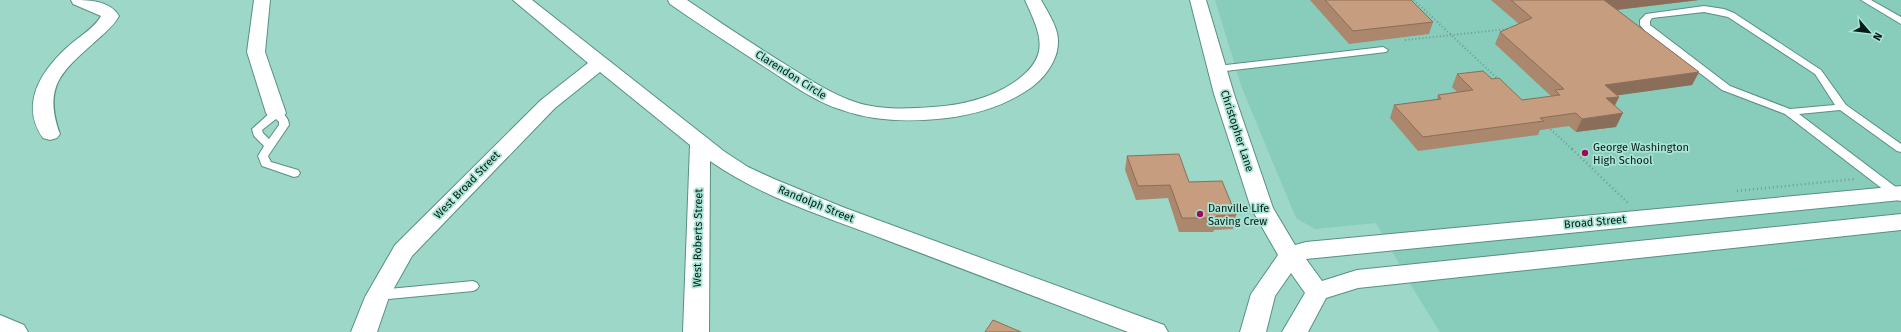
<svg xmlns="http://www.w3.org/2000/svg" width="1901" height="332" viewBox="0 0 1901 332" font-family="'Fira Sans',sans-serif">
  <rect width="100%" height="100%" fill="#9cd7c8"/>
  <polygon fill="#8cb" points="1215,0 1901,0 1901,332 1440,332 1415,292 1376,223 1315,229 1296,218 1242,88"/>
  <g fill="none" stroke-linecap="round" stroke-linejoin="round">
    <g stroke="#579083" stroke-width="2">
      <g id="lane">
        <polygon points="1861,0 1871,0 1901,17 1901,24"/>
        <path d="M1704,6L1724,9L1734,13L1821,70L1846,105L1901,144V152L1897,151L1840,110L1799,114L1901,191V201L1897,200L1785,114L1722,90L1646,32L1640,25V20L1646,14ZM1704,12L1728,17L1815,74L1835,105L1790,109L1730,86L1650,25V21L1652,18Z"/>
        <polygon points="1383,47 1388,50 1386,52 1217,72 1212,69 1217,66"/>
        <path d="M276,110C282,111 289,118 289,125L268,156L271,162L298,170L300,173L298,176L294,177L262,166L258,156L264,146L254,136L252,129L272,111ZM276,119L279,122V125L269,139L263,133L262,130Z"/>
        <polygon points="473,281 477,283 479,286 477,289 473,291 378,300 374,298 372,295 374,292 378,290"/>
      </g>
    </g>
    <g stroke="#579083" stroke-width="2">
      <g id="street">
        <path d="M71,0C87,0 110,0 119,16C114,25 106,32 98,39C64,70 42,84 60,134L57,138L50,140L43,138C18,102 44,67 72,43C82,35 95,27 101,16L73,4Z"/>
        <polygon points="254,0 270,0 265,52 286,113 283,117 276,119 269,117 266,113 247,52"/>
        <path d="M513,0H532L725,152L748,167L774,179L845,208L1164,325L1168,332H1128C1046,301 964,269 881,238C824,216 761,197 710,161L709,332H683L690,145L600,72L555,108L412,256L389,297L377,332H351L365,297L395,245L541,100L588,63Z"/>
        <path d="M668,0H687C721,23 754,45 788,66C810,80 833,95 858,103C882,110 908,109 933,107C962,105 989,99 1013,83C1052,57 1041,35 1025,0H1041C1047,11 1054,21 1057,33C1062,54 1048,75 1032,87C1007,105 977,114 947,118C912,122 876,122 842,110C816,102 794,86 771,71C737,49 703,27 670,4Z"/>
        <polygon points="1190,0 1206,0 1234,94 1273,208 1295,245 1306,242 1901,186 1901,200 1306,259 1322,281 1357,270 1901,214 1901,230 1358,288 1326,298 1308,332 1282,332 1305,293 1291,273 1275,296 1266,332 1240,332 1251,294 1278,255 1251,208 1214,94"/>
      </g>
    </g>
    <g stroke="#579083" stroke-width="2">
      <polygon id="primary" points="0,315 24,325 28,332 0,332"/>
    </g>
    <g stroke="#6d9d91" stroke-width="2" stroke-dasharray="1 2.5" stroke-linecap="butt">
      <polyline points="1414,0 1500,81"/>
      <polyline points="1405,40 1508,29"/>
      <polyline points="1548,127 1573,150"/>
    </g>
    <g stroke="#6d9d91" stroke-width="2.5" stroke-dasharray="1 3" stroke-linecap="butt">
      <polyline points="1572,149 1629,204"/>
      <polyline points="1737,191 1855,179"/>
    </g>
    <use href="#lane" fill="#fff" fill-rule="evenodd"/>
    <use href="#street" fill="#fff" fill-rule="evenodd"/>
    <use href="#primary" fill="#fff" fill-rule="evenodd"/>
  </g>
  <g fill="#aa876d">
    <polygon points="1310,0 1411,0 1433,22 1429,34 1349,44"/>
    <polygon points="1491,0 1699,0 1617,10 1699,72 1692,85 1618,95 1619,97 1615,106 1616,127 1576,132 1569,126 1540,130 1538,135 1418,151 1390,118 1394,105 1437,99 1438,95 1457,92 1452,87 1457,74 1492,79 1522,100 1552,97 1495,44 1500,32 1519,24"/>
    <polygon points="1127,156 1189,182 1236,215 1233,229 1214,230 1213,232 1179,232 1168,198 1136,200 1125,170"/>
  </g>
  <g fill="#8b6e59">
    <polygon points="1604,0 1699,0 1598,12"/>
    <polygon points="1699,72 1692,85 1599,98 1605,85"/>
    <polygon points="1619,97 1612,110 1606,98"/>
    <polygon points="1623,113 1616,127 1576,132 1582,119"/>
  </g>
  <g fill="#c69d7f" stroke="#8b6e59">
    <polygon points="1325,0 1411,0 1433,22 1353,31"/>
    <polygon points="1511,0 1604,0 1699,72 1605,85 1619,97 1606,98 1623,113 1582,119 1576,113 1540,118 1544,121 1423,137 1394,105 1441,99 1438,95 1473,90 1457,74 1483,71 1492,79 1499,78 1522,100 1560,95 1555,90 1564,89 1500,32 1532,18"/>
    <polygon points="1179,154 1189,182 1222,181 1236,215 1216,216 1216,218 1182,218 1170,185 1138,186 1127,156"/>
    <polygon points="993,320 1021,332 985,332"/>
  </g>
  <g fill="#9d0c58" stroke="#a9e4d5" stroke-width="1.5">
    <circle cx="1585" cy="153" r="4"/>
    <circle cx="1200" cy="214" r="4"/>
  </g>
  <g text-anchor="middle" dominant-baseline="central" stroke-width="3.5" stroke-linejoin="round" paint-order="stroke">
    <g font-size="11" fill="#041c17" stroke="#a9e4d5">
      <text transform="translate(791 75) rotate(32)">Clarendon Circle</text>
      <text transform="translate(1237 131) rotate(72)">Christopher Lane</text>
      <text transform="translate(467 185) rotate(-46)">West Broad Street</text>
      <text transform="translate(816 204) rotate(22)">Randolph Street</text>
      <text transform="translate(1595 222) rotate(-5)">Broad Street</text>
      <text transform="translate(698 238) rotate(-89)">West Roberts Street</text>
    </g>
    <g font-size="11" fill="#041c17" stroke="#a9e4d5" text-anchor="start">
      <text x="1593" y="147">George Washington<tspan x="1593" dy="13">High School</tspan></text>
      <text x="1208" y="208">Danville Life<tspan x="1208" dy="13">Saving Crew</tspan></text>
    </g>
  </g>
  <g transform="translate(1869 32) rotate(118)" stroke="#a9e4d5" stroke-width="3" paint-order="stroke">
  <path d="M0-3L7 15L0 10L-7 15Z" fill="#041c17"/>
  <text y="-6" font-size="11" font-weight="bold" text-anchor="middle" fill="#041c17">N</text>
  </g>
</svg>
